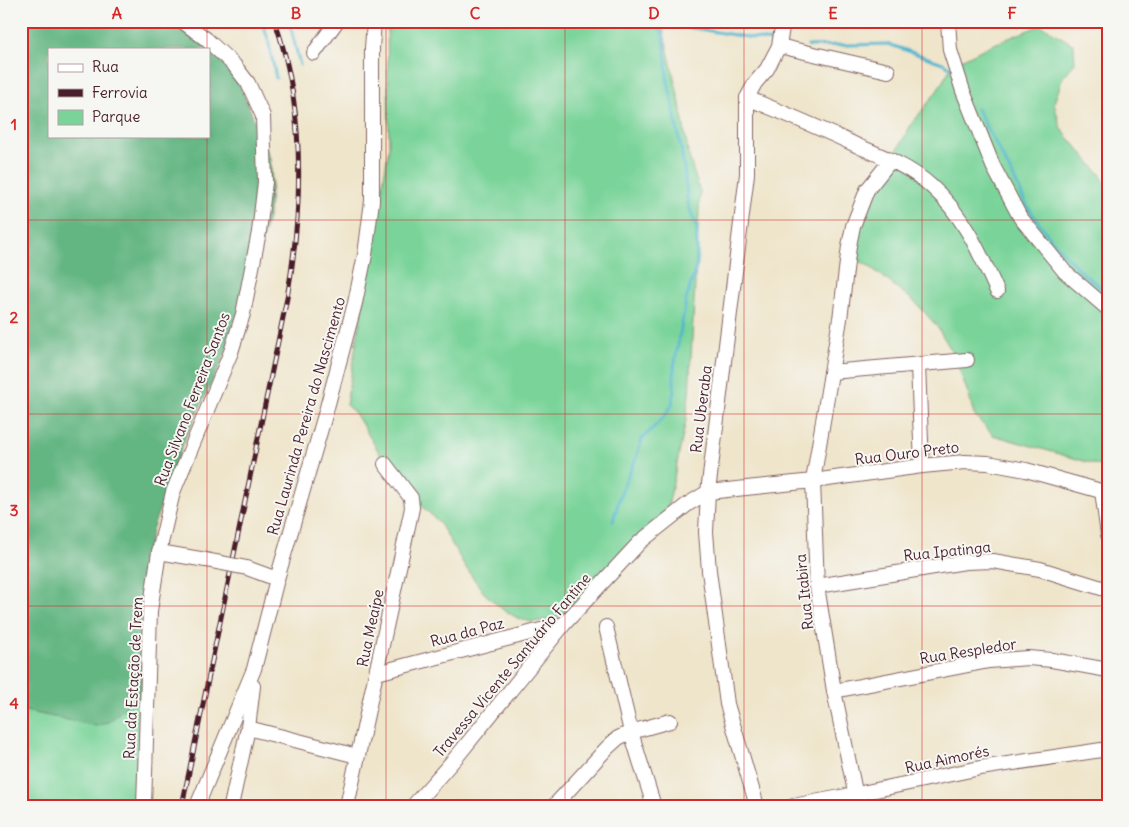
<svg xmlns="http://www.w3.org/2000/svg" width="1129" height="827" viewBox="0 0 1129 827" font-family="Delius,sans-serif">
  <rect width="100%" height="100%" fill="#f6f6f2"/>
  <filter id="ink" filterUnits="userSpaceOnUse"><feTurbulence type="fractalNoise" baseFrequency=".02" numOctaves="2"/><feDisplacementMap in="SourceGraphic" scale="10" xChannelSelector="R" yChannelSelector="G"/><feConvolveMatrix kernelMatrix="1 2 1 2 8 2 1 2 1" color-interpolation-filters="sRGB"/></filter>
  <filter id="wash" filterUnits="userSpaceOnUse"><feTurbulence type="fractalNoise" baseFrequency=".0096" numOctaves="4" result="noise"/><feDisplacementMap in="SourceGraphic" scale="20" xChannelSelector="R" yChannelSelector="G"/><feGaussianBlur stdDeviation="1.12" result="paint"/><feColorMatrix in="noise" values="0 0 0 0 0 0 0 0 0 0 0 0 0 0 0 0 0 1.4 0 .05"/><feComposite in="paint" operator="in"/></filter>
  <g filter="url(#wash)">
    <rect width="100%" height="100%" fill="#efe5cb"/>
    <g fill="#7ad49a" stroke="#627a62">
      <polygon points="387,21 661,21 662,24 680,104 689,157 700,192 689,394 686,420 668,507 646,533 571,612 549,620 532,622 519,619 502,609 484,593 466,568 439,522 416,501 388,467 355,413 346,405 389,147"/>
      <polygon points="1041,25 1074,45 1075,63 1063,77 1054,103 1061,129 1100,174 1108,189 1108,468 993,435 974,415 969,396 953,353 936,325 915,302 869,266 856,259 853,251 855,236 869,201 911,125 937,91 953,64 987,47"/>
      <polygon points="142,692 138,806 21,806 21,710 97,726"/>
    </g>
    <path fill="#63b682" stroke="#566a56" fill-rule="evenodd" d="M21,21H174L185,28L234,71L270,158L272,183L268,218L259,251L233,338L186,436L152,530L142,573V692L110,721L97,726L21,710ZM49,49H209V136H49Z"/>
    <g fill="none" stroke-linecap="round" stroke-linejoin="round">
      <g stroke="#50b6cf" stroke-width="3">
        <polyline points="262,21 268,39 276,78"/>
        <polyline points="289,21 300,65"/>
        <polyline points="659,25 674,25 777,42"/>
        <polyline points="808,46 888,44 943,63 950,67"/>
        <polyline points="977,109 1014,178 1026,204 1050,238 1080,271 1108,293"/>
        <polyline points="613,521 622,490 636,458 642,439 663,418 672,405 674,391 674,367 686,300 697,264 697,229 688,204 682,153 667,76 664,38 656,21"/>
      </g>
    </g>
  </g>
  <g filter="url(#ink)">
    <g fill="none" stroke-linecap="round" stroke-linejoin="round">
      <g stroke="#846463" stroke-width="16">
        <g id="minor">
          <polyline points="948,21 950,50 963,91 993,166 1020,217 1065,272 1108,309"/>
          <polyline points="779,46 888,71"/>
          <polyline points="314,53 337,21"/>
          <path d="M747,98C784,113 822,129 858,146C884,157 910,167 931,186C963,214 980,253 997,291"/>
          <polyline points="918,365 922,466"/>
          <polyline points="831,372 967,360"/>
          <polyline points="1102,491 1108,535"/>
          <polyline points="159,552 206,560"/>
          <polyline points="247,568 277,579"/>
          <polyline points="817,586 965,562 993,561 1040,569 1108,590"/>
          <polyline points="606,627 631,732 654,806"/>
          <polyline points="377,673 564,624"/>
          <polyline points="834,691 989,661 1028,658 1052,660 1108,670"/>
          <polyline points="248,728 357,756"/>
          <polyline points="144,806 150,611 159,552 173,492 231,352 243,314 259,232 265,182 263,116 248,83 234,65 206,39 182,21"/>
          <polyline points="197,806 254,669 277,579 325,415 355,303 365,255 372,201 372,48 374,21"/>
          <polyline points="231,806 248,728 253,686"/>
          <polyline points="347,806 412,508 411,498 385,464"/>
          <polyline points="413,806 459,754 564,624 640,542 688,504 708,492 813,481 922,466 965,462 988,463 1026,470 1108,493"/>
          <polyline points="554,806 607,748 618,738 631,732 670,721"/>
          <polyline points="757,806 727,704 709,571 706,532 708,492 747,174 747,98 755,83 767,69 779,46 783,21"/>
          <polyline points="793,806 857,794 980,768 1108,749"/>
          <polyline points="858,806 834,691 817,586 813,481 840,319 849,246 853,226 867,190 891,160"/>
        </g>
      </g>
      <use href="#minor" stroke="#fff" stroke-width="14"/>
      <g stroke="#4a1f2b" stroke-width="5">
        <path id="rail" d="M182,806L287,298C303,208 305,109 275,21"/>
      </g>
      <use href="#rail" stroke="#f6f6f2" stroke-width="3" stroke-dasharray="9" stroke-linecap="butt"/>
      <g stroke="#846463" stroke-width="16" stroke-linecap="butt">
        <polyline id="minor-bridge" points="206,560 247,568"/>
      </g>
      <use href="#minor-bridge" stroke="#fff" stroke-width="14"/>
    </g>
  </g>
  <path fill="none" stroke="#d62828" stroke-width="1" stroke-opacity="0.55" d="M207,21V49M386,21V806M565,21V806M744,21V806M922,21V806M207,136V806M21,220H1108M21,414H1108M21,606H1108"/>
  <g text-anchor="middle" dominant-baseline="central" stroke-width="4" stroke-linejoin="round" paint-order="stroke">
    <g font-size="15" fill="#4a1f2b" stroke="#f6f6f2">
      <text transform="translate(192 399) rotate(-69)">Rua Silvano Ferreira Santos</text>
      <text transform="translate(701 409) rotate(-83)">Rua Uberaba</text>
      <text transform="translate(306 416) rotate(-74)">Rua Laurinda Pereira do Nascimento</text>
      <text transform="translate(907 453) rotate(-7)">Rua Ouro Preto</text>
      <text transform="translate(947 551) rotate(-6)">Rua Ipatinga</text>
      <text transform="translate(804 592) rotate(-96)">Rua Itabira</text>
      <text transform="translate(370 628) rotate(-78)">Rua Meaípe</text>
      <text transform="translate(467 632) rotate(-15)">Rua da Paz</text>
      <text transform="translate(968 651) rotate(-9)">Rua Respledor</text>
      <text transform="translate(512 665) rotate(-50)">Travessa Vicente Santuário Fantine</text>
      <text transform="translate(133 678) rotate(-87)">Rua da Estação de Trem</text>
      <text transform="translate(947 759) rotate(-12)">Rua Aimorés</text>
    </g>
  </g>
  <rect width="1129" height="827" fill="none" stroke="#f6f6f2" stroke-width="55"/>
  <rect x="48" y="48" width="162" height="90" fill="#f6f6f2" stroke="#b1a0a2"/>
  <rect x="58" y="64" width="25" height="8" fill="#ffffff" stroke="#b1a0a2"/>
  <text x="92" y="72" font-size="15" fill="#4a1f2b">Rua</text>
  <rect x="58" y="89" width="25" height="8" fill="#4a1f2b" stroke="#b1a0a2"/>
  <text x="92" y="98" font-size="15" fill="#4a1f2b">Ferrovia</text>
  <rect x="58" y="110" width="25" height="15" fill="#7ad49a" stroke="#b1a0a2"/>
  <text x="92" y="122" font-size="15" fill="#4a1f2b">Parque</text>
  <rect x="28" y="28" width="1074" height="772" fill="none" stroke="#d62828" stroke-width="2"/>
  <g font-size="16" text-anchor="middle" font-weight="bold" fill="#d62828">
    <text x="117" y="19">A</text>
    <text x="296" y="19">B</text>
    <text x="475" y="19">C</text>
    <text x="654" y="19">D</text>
    <text x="833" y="19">E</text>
    <text x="1012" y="19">F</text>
    <text x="14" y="130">1</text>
    <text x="14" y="323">2</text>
    <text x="14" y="516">3</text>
    <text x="14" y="709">4</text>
  </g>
</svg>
